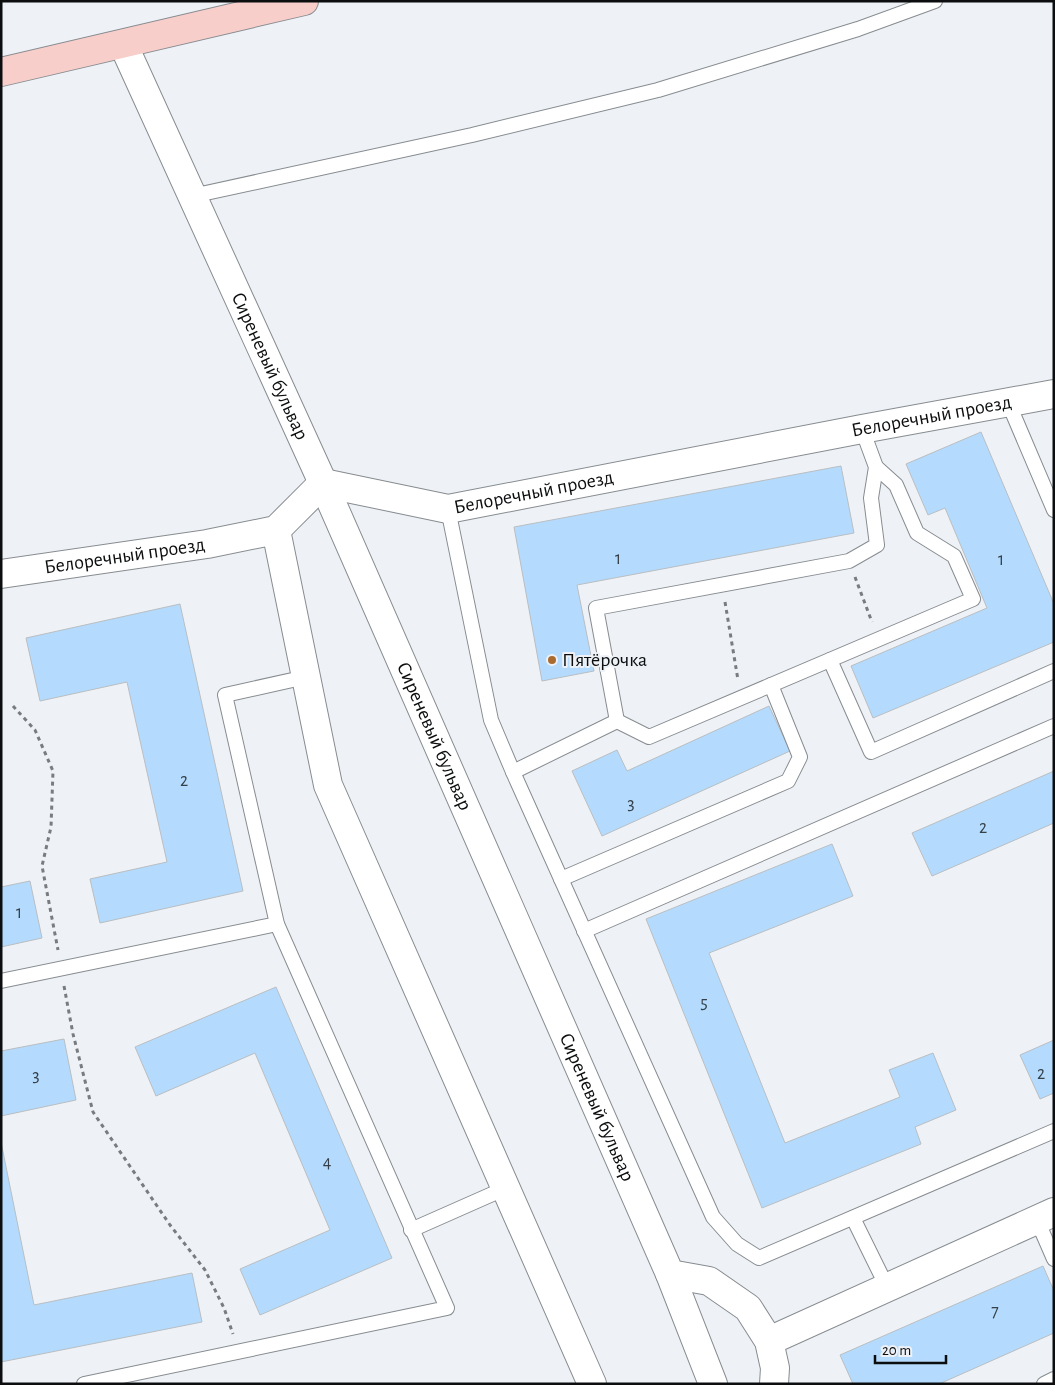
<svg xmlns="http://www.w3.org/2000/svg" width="1055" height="1385" viewBox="0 0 1055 1385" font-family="'Alegreya Sans',sans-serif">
  <rect width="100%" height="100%" fill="#eef2f7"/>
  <g fill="#b4dbfd" stroke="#b9bec2">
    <polygon points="981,432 1054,604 1054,642 873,718 851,666 987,608 945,508 928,515 906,464"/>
    <polygon points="841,466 854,533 577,585 594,671 542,681 514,527"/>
    <polygon points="180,604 243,891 100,923 90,879 167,862 127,682 40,701 26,638"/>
    <polygon points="769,706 790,751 602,836 572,771 617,750 627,771"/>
    <polygon points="1054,771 1054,823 932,876 912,833"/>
    <polygon points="832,844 853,896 709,953 785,1143 900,1097 889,1070 933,1053 956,1110 915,1127 921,1144 762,1208 646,919"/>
    <polygon points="30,881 42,938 1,947 1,887"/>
    <polygon points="276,987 392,1258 260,1315 240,1269 330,1230 255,1053 156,1096 135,1047"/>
    <polygon points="64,1039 76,1100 1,1116 1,1051"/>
    <polygon points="1054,1040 1054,1093 1040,1099 1020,1055"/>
    <polygon points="1,1142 34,1305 192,1273 202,1322 1,1362"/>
    <polygon points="1043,1266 1054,1291 1054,1333 939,1384 853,1384 840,1355"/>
  </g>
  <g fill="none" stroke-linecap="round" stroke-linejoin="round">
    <g stroke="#878c90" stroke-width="16">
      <g id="lane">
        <polyline points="192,196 472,135 658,90 858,29 935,1"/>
        <polyline points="1008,402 1054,510"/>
        <polyline points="448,509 491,720 513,772 617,721 596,608 849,561 877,545 871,498 876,467 862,429"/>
        <polyline points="830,660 871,752 1054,671"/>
        <polyline points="617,721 649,737 973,599 954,556 917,533 896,485 876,467"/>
        <polyline points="513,772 713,1217 737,1244 759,1258 1054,1131"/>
        <polyline points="561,879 788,781 800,757 771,685"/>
        <polyline points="584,931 1054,726"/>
        <polyline points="1,981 277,924"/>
        <polyline points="853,1218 887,1287"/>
        <polyline points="1037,1220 1054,1259"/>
        <polyline points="411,1230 506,1188"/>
        <polyline points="84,1384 447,1308 277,924 225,695 306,677"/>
        <polyline points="1044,1384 1054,1379"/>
      </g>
    </g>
    <g stroke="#878c90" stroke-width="30">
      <g id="street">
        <path id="s1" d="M123,44L323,483L670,1274L709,1281L748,1308L769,1341L775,1368L774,1384"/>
        <polyline points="276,530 328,785 592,1384"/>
        <path id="s2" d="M1,574L207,544L276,530L323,483L448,509L862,429L1054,394"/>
        <polyline points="670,1274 713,1384"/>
        <polyline points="769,1341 1054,1212"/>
      </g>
    </g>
    <g stroke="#878c90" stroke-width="30">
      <polyline id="secondary" points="1,72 304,1"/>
    </g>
    <g stroke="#797c7f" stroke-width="3" stroke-dasharray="4 4" stroke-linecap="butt">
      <polyline points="855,577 872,622"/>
      <polyline points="725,602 738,680"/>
      <polyline points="13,706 35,730 53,771 51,827 42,866 58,950"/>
      <polyline points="64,986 73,1034 93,1112 170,1225 205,1270 224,1308 233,1334"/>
    </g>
    <use href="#lane" stroke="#fff" stroke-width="14"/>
    <use href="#street" stroke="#fff" stroke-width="28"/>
    <use href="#secondary" stroke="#f8ceca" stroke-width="28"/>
  </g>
  <circle fill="#a96b30" stroke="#eef2f7" stroke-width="2" cx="552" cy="660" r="5"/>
  <g text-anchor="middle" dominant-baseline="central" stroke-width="4" stroke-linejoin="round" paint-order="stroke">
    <g font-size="18" fill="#35404a">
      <text x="618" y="559">1</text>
      <text x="1001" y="560">1</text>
      <text x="184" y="781">2</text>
      <text x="631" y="804">3</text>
      <text x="983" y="828">2</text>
      <text x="19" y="913">1</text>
      <text x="704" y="1003">5</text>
      <text x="1041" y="1074">2</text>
      <text x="36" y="1076">3</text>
      <text x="327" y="1163">4</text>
      <text x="995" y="1312">7</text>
    </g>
    <g font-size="20" fill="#0b0d0e" stroke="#eef2f7">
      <text stroke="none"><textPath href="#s1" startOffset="354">Сиреневый бульвар</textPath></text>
      <text stroke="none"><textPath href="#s2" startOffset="965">Белоречный проезд</textPath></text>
      <text stroke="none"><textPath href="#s2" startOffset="560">Белоречный проезд</textPath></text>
      <text stroke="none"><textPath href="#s2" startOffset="125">Белоречный проезд</textPath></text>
      <text stroke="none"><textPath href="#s1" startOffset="759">Сиреневый бульвар</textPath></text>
      <text stroke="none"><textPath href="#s1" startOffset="1164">Сиреневый бульвар</textPath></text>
    </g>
    <g font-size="20" fill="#0b0d0e" stroke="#eef2f7" text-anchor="start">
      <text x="562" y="660">Пятёрочка</text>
    </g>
  </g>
  <rect width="1055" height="1385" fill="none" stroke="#0b0d0e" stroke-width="5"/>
  <path d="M875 1355v8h71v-8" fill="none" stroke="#0b0d0e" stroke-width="2.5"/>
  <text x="882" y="1355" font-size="15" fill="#0b0d0e" stroke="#eef2f7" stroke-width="4" paint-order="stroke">20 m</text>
</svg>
